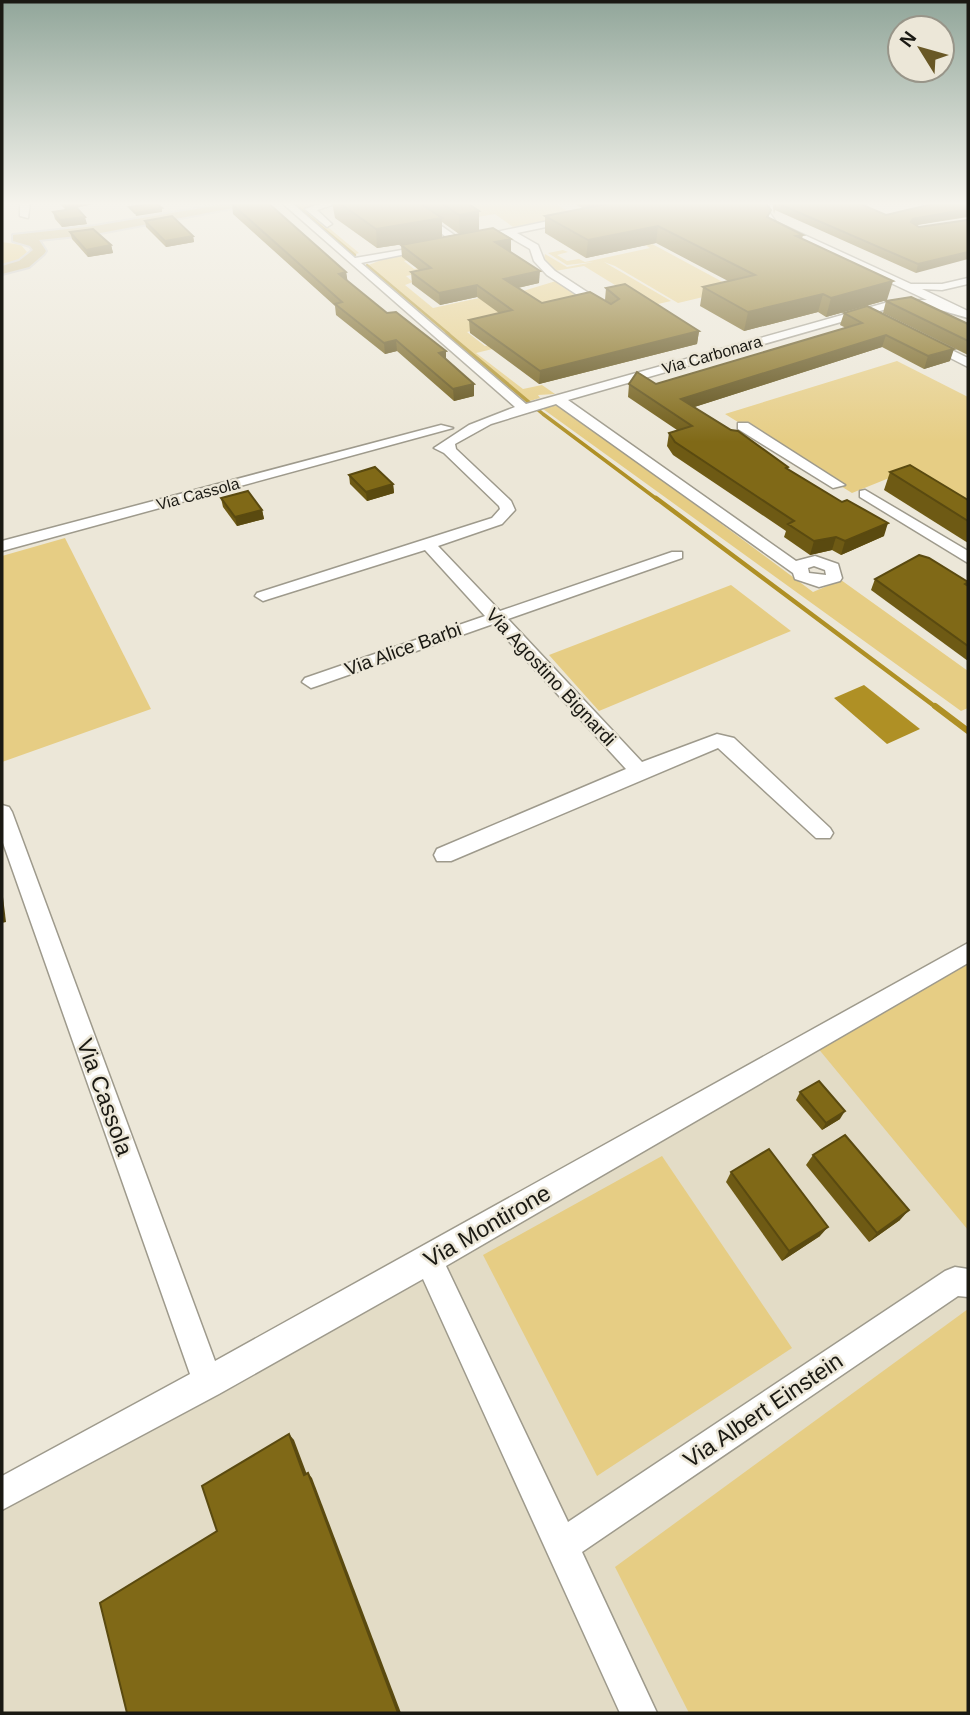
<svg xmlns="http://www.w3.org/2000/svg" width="970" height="1715" viewBox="0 0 970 1715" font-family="Arial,sans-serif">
  <rect width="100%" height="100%" fill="#ece7d8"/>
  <polygon fill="#e3dcc6" points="968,952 968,1713 2,1713 2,1489"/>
  <g fill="#e6cd84">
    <polygon points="288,202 332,202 306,209 359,253 350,256"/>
    <polygon points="451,202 552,202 574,215 513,227 495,214 477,217"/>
    <path d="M628,211L625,213L654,226L630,232L732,287L839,262L877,279L863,283L861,281L871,278L842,264L678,303L615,266L604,262L671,301L658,304L663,307L476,353L523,389L542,385L555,394L538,395L540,398L523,403L364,267L381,260L431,250L437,254L404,261L414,269L479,255L485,259L406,276L413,282L405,285L433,308L520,289L523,291L556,281L591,302L467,332L485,346L602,318L599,315L613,311L612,308L560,276L615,307L641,301L584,266L555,271L544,258L545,254L567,267L593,262L567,265L548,253L563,250L568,252L557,255L567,261L579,259L585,262L650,248L634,238C605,244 609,236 586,234L639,225L618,213Z"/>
    <polygon points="2,242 21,245 27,252 18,260 2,266"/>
    <polygon points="897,361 968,397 968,506 909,470 852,493 725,414"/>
    <polygon points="560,404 813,592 841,580 968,671 968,708 961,711 543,409"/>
    <polygon points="65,538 151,709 2,762 2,556"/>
    <polygon points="731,585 791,631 599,711 549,655"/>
    <polygon points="968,952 968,1230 812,1041"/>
    <polygon points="662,1156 792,1348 597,1476 483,1255"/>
    <polygon points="968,1309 968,1713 689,1713 615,1567"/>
  </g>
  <polygon fill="#af9025" points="864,685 920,729 887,744 834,698"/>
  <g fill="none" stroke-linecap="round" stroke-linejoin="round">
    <g stroke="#af9025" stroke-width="2.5">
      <polyline points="292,202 355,255"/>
      <polyline points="367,265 449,334"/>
    </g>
    <polyline stroke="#af9025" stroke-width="3.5" points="447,333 543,414 658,500"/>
    <polyline stroke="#af9025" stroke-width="4.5" points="656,498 937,708"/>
    <polyline stroke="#af9025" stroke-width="6" points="935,706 968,731"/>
    <g stroke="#9e9a8c" stroke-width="3">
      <g id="minor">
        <polygon points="20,202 30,202 28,218 20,216"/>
        <path d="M281,202H291L355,258L431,245V249L361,263L526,404L892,301L927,300L770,226L759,212V202H769V212L776,222L911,284H942L968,278V284L942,290L922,289L968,311V318C939,310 929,305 897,306L568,400L796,561L815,556L838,564L842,578L840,581L819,587L795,579L793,573L556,404L491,424L455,444L456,449L511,501L515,510L502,524L438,546L500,611L672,552H682V558L508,619L642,762L717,734L734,738L830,828L833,833L830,838H816L718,748L451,861H437L434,855L437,849L626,769L493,624L317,686L311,688L302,682L305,678L485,616L425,550L269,599L263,601L255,596L257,593L492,518L500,509L499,506L444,453L434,448L469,425L515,407ZM814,566L825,570L826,575L809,573L808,568Z"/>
        <polygon points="325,202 341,202 317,210 332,224 327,227 305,209"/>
        <polygon points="396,202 407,202 463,241 455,243"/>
        <polygon points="572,216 575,221 517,233 538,245 544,260 555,271 610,307 610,311 602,311 547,275 534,261 530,249 506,235 473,241 468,238"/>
        <polygon points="923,340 931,340 968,358 968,367 923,344"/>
        <polygon points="738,423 748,423 845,485 833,488 738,429"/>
        <polygon points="441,425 453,428 2,551 2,541"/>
        <polygon points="865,490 968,551 968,563 860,497 860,491"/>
        <polygon points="2,805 9,807 12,812 215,1361 968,943 968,963 446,1266 568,1522 945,1271 955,1267 968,1269 968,1297 958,1296 582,1552 657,1713 620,1713 423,1279 219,1394 2,1510 2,1476 190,1374 2,840"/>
      </g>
    </g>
    <g stroke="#cdcccb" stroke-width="4">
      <polygon id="major" points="237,202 265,202 95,234 39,240 46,251 44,254 29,267 2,274 2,266 19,261 33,250 30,246 13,241 13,235 95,226"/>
    </g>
    <use href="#minor" fill="#fff" fill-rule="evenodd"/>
    <use href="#major" fill="#c7b681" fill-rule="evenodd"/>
  </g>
  <g fill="#6e5a14" fill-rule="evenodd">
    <polygon points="58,202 92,202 93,204 66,210"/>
    <path d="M332,202H466L479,211V230L511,239V251H509L539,283L518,288L542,303L605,300L606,288L699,331L697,344L539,384L470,333L469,320L499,313L477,297L440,305L412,284L411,272L419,270L402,257L401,245L418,242L377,248L335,218ZM442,222L459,234L442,237Z"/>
    <polygon points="572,202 765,202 769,218 803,235 802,239 887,300 826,317 818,312 744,331 700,306 703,287 728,281 656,243 586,258 545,233 545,216 584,209"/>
    <polygon points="772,202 856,202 886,215 968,202 968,217 917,225 919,227 968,220 916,273 775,210 774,214"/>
    <polygon points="232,204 346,272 347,281 387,313 446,351 446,359 474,396 454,401 397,351 385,354 336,315 335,306 233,214"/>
    <polygon points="53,212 87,224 62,227 55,219"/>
    <polygon points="145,221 193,236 194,242 166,247 146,227"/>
    <polygon points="70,232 111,245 113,253 88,257 72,239"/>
    <polygon points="886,301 968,324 968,355 883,313"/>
    <polygon points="844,313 950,361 924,369 882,347 694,407 787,469 884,536 841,555 832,550 810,555 784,537 786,531 673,455 667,446 669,433 677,430 628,397 629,384 656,384 846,328 840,325"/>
    <polygon points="890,472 968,500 968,543 884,490"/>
    <polygon points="349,475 393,484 394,493 367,501 350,484"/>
    <polygon points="221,498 262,510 264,519 237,526 223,507"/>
    <polygon points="875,579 968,582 968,661 871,590"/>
    <polygon points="800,1092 840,1119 822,1130 796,1100"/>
    <polygon points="813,1155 900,1220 869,1242 806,1165"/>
    <polygon points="731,1172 820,1236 782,1261 726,1182"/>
  </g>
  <g fill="#5a4a10">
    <polygon points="64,202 92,202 93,204 66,210"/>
    <polygon points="587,202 601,202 601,207 586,210"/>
    <polygon points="162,208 162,212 136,216 135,213"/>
    <polygon points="968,209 968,216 911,226 911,222 913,219"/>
    <polygon points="479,211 479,230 460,234 459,215"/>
    <polygon points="85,217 87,224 62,227 60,220"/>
    <polygon points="442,218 442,238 377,248 376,229"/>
    <polygon points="658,226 656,243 586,258 588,240"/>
    <polygon points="193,236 194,242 166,247 165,241"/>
    <polygon points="511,239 511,251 495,254 495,242"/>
    <polygon points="111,245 113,253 88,257 86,250"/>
    <polygon points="968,252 968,259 916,273 918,264"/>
    <polygon points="540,271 539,283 504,291 504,279"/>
    <polygon points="346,272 348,283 339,274"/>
    <polygon points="893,281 887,300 826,317 831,298"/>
    <polygon points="477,285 477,297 440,305 439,293"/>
    <polygon points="823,294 818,312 744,331 748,312"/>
    <polygon points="699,331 697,344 539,384 540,371"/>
    <polygon points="886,335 882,347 679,412 681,399"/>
    <polygon points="396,340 397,351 385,354 384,343"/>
    <polygon points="954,349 950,361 924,369 928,356"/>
    <polygon points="446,351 446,363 439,353"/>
    <polygon points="474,384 474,396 454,401 453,389"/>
    <polygon points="393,484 394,493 367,501 366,492"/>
    <polygon points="262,510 264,519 237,526 235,517"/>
    <polygon points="888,523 884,536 841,555 845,541"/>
    <polygon points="836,537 832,550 810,555 814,541"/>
    <polygon points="2,895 3,897 6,922 2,923"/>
    <polygon points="845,1111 840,1119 822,1130 826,1123"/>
    <polygon points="909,1210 900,1220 869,1242 877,1233"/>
    <polygon points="828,1227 820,1236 782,1261 789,1251"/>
    <polygon points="289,1434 294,1440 309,1480 304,1475"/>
    <polygon points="308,1473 312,1478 401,1713 398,1713"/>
  </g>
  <g fill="#806917" stroke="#5a4a10" stroke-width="2">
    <polygon points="241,202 267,202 346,272 339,274 387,313 396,312 446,351 439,353 474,384 453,389 396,340 384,343 335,304 342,302 232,204"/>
    <polygon points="338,202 418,202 442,218 376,229"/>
    <polygon points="440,202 466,202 479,211 459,215"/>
    <polygon points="604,202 765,202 771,210 767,217 803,235 796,236 893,281 831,298 823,294 748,312 703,287 755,275 658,226 588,240 545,216 607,204"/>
    <polygon points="774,202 856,202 886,215 941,202 968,202 968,209 913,219 911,222 919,227 968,220 968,252 918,264 777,203 775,206"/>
    <polygon points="156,203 162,208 135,213 129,207"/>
    <polygon points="77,208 85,217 60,220 53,212"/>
    <polygon points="172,216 193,236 165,241 145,221"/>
    <polygon points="493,228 511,239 495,242 540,271 504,279 542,303 590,292 611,304 619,299 606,288 625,284 699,331 540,371 469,320 512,310 477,285 439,293 411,272 431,268 401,245"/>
    <polygon points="93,229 111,245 86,250 70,232"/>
    <polygon points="911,297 968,324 968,341 886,301"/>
    <polygon points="867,306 954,349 928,356 886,335 681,399 731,430 738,431 788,467 786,468 842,502 847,500 888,523 845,541 836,537 814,541 788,524 794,521 675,442 669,433 692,426 629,384 637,372 656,384 862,323 844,313"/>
    <polygon points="910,465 968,500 968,521 890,472"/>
    <polygon points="375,467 393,484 366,492 349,475"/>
    <polygon points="248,491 262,510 235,517 221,498"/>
    <polygon points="919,555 929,558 968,582 965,584 968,586 968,646 875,579"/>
    <polygon points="819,1081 845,1111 826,1123 800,1092"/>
    <polygon points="845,1135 909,1210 877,1233 813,1155"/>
    <polygon points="769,1149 828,1227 789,1251 731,1172"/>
    <polygon points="289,1434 304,1475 308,1473 398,1713 127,1713 100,1603 217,1531 202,1486"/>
  </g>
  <linearGradient id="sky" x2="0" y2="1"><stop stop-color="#91a69a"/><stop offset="0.46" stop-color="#f6f4ed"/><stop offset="1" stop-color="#f6f4ed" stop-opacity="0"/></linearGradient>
  <rect width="970" height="442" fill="url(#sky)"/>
  <g text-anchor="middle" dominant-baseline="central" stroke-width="5" stroke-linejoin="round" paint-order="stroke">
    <g font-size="16" fill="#1a1913" stroke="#ece7d8">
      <text transform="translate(712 355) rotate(-16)">Via Carbonara</text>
      <text transform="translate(198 494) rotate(-15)">Via Cassola</text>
    </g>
    <g font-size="19" fill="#1a1913" stroke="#ece7d8">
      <text transform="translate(403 649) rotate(-20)">Via Alice Barbi</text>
      <text transform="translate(551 677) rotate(47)">Via Agostino Bignardi</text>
    </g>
    <g font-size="23" fill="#1a1913" stroke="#ece7d8">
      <text transform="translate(105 1097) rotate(70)">Via Cassola</text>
      <text transform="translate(487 1226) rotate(-30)">Via Montirone</text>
      <text transform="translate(763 1410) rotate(-34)">Via Albert Einstein</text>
    </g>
  </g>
  <rect width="970" height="1715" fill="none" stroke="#1a1913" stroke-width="7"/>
  <g transform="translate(921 49) rotate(307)"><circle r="33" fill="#ece7d8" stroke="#989589" stroke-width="2"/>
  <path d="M0-5L12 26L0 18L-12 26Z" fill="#695826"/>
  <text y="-10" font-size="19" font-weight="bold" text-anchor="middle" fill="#1a1913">N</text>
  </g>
</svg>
